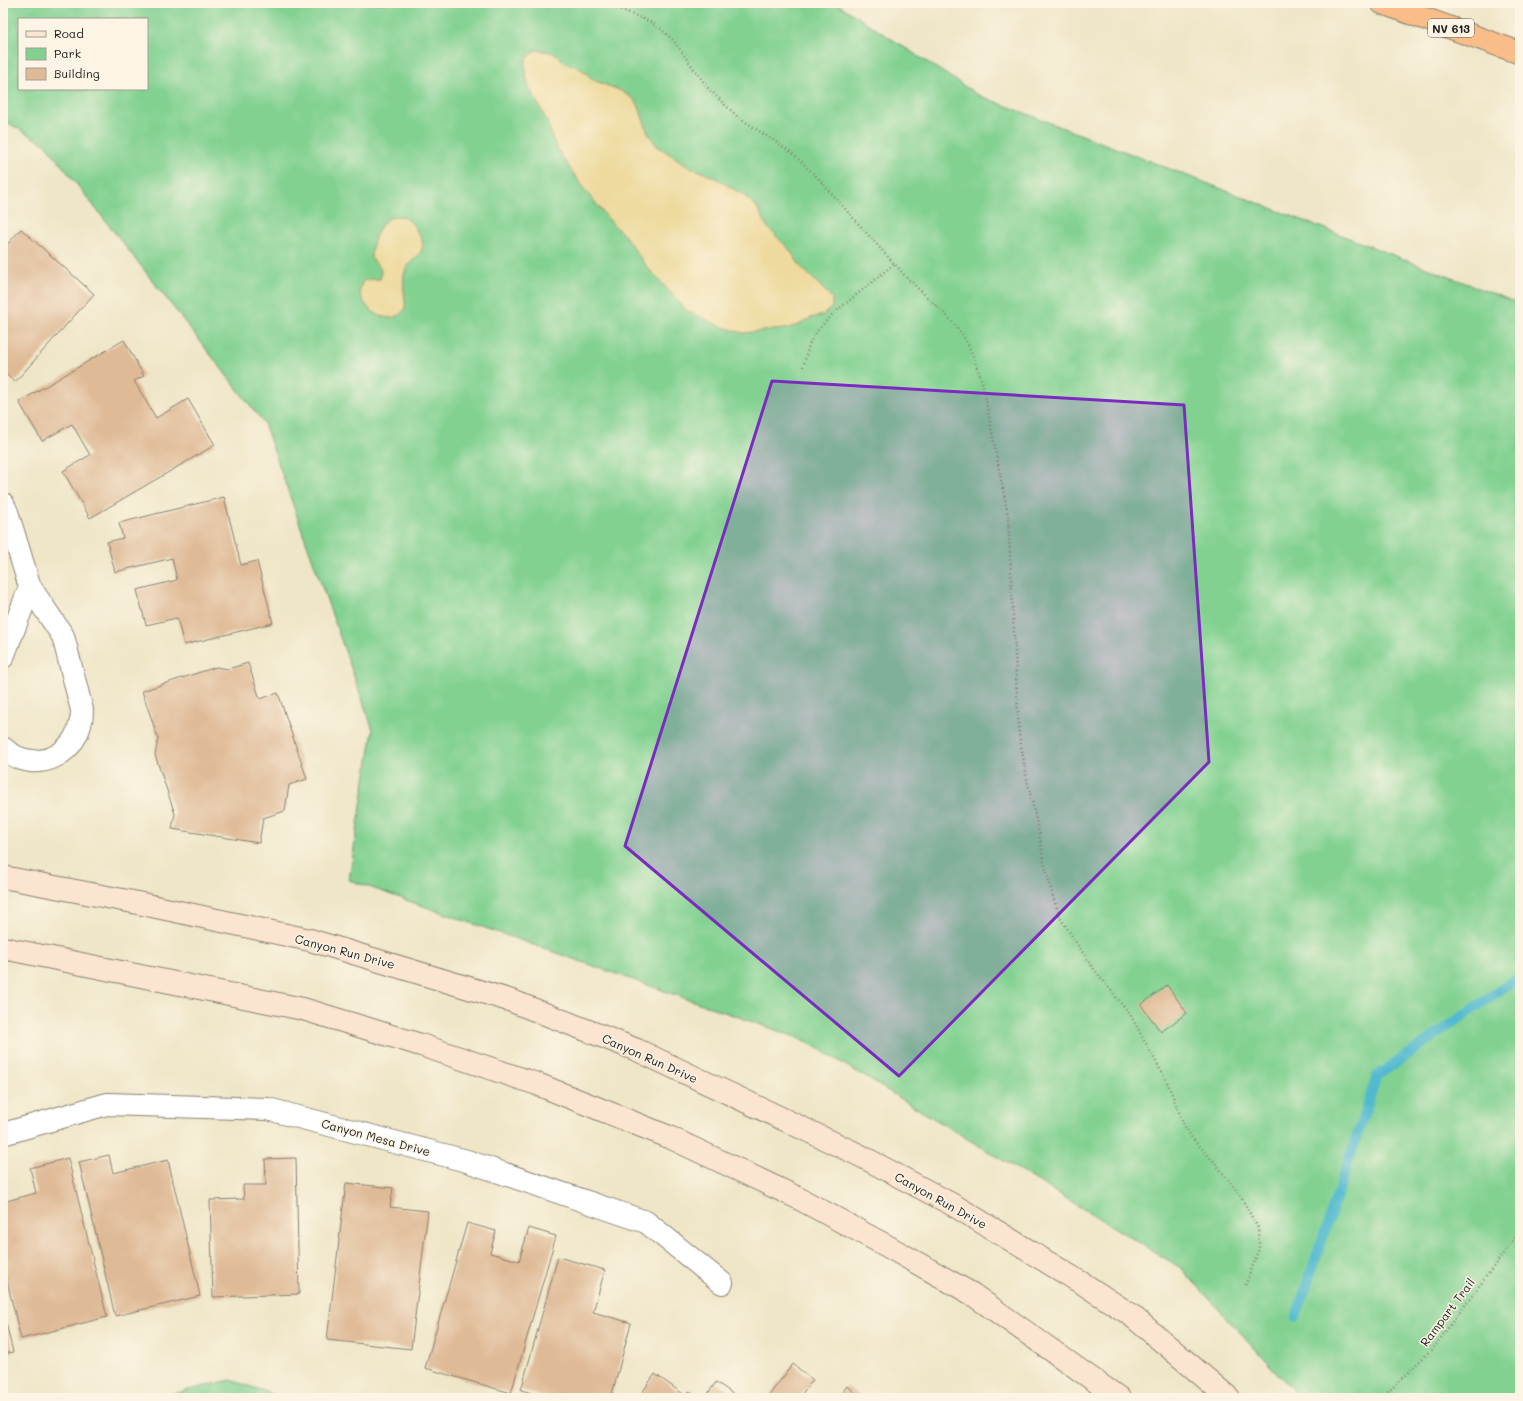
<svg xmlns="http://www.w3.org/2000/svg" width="1523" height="1401" viewBox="0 0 1523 1401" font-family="Mali,sans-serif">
  <rect width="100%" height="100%" fill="#fcf5e5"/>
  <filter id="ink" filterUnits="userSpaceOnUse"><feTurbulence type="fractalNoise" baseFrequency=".025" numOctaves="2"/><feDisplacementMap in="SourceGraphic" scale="8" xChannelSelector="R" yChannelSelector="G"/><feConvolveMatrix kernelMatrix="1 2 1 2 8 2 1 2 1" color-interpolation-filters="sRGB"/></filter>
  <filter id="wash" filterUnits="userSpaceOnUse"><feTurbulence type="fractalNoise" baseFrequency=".012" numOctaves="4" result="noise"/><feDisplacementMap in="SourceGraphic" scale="16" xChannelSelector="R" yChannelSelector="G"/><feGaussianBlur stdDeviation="0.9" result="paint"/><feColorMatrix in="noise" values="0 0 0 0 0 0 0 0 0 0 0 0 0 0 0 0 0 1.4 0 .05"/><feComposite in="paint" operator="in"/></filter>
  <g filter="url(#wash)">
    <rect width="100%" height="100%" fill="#efe6c7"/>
    <g fill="#82d191" stroke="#4f7656" fill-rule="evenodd">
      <path d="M3,3H836L978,95L1520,304V1397L1300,1398L1181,1268L804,1040L349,880L373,730L264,423L46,145L3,120ZM19,19H147V89H19Z"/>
      <polygon points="231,1380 284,1398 155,1398"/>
    </g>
    <g fill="#eeda9e" stroke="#857b5d">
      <polygon points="536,50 551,52 557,55 565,63 575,66 584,71 593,80 619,90 634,99 639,107 648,133 657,146 690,167 716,178 743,195 757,207 768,228 789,249 801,267 832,298 832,307 823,315 810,318 799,325 784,329 743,333 723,327 687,311 647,267 625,236 611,222 585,190 562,157 553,140 547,121 529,87 526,76 525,65 527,58"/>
      <path d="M398,216C408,218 412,223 417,231C434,256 408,255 404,275C402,286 406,298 405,309C392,329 363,311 360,292C359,288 362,283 364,280L380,279C384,268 377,265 371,258C371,246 378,224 389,218C392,217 395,216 398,216Z"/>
    </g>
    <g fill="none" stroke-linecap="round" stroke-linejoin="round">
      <polyline stroke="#51bacf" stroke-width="10" points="1296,1317 1377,1076 1520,976"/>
    </g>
    <g id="blocks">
      <g fill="#dfba96">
        <polygon points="21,229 94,294 15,382 3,372 3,249"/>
        <polygon points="124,340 144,376 134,381 156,418 188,399 215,445 90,518 63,471 90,455 72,424 42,441 19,402"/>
        <polygon points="224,497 241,565 257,561 273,623 184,645 177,618 146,625 137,590 177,580 172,558 115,572 107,542 123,538 119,523"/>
        <polygon points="248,663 260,699 278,693 307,779 289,785 285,811 263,818 259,843 172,829 175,814 155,755 158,738 142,691 216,667 228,669"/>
        <polygon points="1167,985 1187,1013 1161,1032 1141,1005"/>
        <polygon points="109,1155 113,1173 168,1160 200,1296 115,1316 79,1162"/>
        <polygon points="68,1158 107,1317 21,1339 3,1265 3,1202 36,1193 30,1168"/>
        <polygon points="296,1158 299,1294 213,1297 210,1200 244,1199 243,1185 266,1185 265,1159"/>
        <polygon points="346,1183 393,1188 390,1207 428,1211 411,1349 327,1340"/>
        <polygon points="467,1223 496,1231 490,1253 519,1261 529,1228 556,1236 511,1393 425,1368"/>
        <polygon points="558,1257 605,1270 593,1312 631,1323 611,1398 550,1398 521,1390"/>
        <polygon points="3,1311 13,1352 3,1354"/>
        <polygon points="793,1364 813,1380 801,1395 805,1398 767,1398"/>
        <polygon points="655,1374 686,1396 689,1391 698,1398 638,1398"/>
        <polygon points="716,1382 739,1398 705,1398"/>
        <polygon points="847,1386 862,1398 838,1398"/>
      </g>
    </g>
  </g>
  <g filter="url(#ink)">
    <use href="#blocks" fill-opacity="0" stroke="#868172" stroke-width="1"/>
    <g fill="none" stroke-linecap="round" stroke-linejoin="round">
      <g stroke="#868172" stroke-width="24">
        <g id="street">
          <path d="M3,504L7,512L30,587L63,636L82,710C82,753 37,778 3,748"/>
          <polyline points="3,657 30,587"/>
          <polyline points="3,1134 107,1104 268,1109 467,1161 646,1222 722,1283"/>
        </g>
      </g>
      <g stroke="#868172" stroke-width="24">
        <g id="secondary">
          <polyline points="3,877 133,902 310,940 512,1001 637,1050 859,1155 955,1206 1085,1285 1131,1315 1229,1398"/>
          <polyline points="3,948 303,1009 421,1045 537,1084 669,1137 798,1198 887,1246 972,1294 1119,1398"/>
        </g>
      </g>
      <g stroke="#868172" stroke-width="24">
        <polyline id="highway" points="1382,3 1520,53"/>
      </g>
      <g stroke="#868172" stroke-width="2.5" stroke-dasharray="1 3" stroke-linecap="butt">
        <polyline points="606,3 650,22 661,29 673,40 708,88 722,102 738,117 791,152 814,174 906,277 947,316 963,335 972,353 983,385 1008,516 1019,734 1028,784 1038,828 1044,863 1053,897 1061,919 1090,964 1131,1016 1168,1084 1184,1125 1192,1138 1216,1164 1241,1197 1258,1228 1259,1249 1245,1287"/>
        <polyline points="803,367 810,342 817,331 833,314 894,264"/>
        <polyline points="1382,1398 1434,1347 1520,1231"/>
      </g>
      <use href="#street" stroke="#fff" stroke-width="22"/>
      <use href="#secondary" stroke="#fce5d0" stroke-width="22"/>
      <use href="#highway" stroke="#f8bd89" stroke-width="22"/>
    </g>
  </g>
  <path fill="#7b2cbf" fill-opacity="0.2" stroke="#7b2cbf" stroke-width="3" stroke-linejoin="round" d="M772,381L1184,405L1209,762L899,1076L625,846Z"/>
  <g text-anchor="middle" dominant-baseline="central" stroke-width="3" stroke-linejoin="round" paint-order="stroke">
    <rect fill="#fcf5e5" stroke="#5f5d58" stroke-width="1" x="1428" y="19" width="46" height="18" rx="3"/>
    <g font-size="11" font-weight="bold" fill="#1c1c1c">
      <text x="1451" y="28">NV 613</text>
    </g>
    <g font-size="12" fill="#1c1c1c" stroke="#fcf5e5">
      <text transform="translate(345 951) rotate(15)">Canyon Run Drive</text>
      <text transform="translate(650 1058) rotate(24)">Canyon Run Drive</text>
      <text transform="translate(376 1137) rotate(15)">Canyon Mesa Drive</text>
      <text transform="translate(941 1200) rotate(29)">Canyon Run Drive</text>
      <text transform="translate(1447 1312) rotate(-53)">Rampart Trail</text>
    </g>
  </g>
  <rect width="1523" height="1401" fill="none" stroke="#fcf5e5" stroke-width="16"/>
  <rect x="18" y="18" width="130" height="72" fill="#fcf5e5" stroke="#a29e95"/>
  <rect x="26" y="31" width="20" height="6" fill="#fce5d0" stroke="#a29e95"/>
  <text x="54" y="38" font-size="12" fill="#1c1c1c">Road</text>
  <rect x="26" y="48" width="20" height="12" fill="#82d191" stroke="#a29e95"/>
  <text x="54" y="58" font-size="12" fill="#1c1c1c">Park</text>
  <rect x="26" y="68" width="20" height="12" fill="#dfba96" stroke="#a29e95"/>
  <text x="54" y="78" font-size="12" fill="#1c1c1c">Building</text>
</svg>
